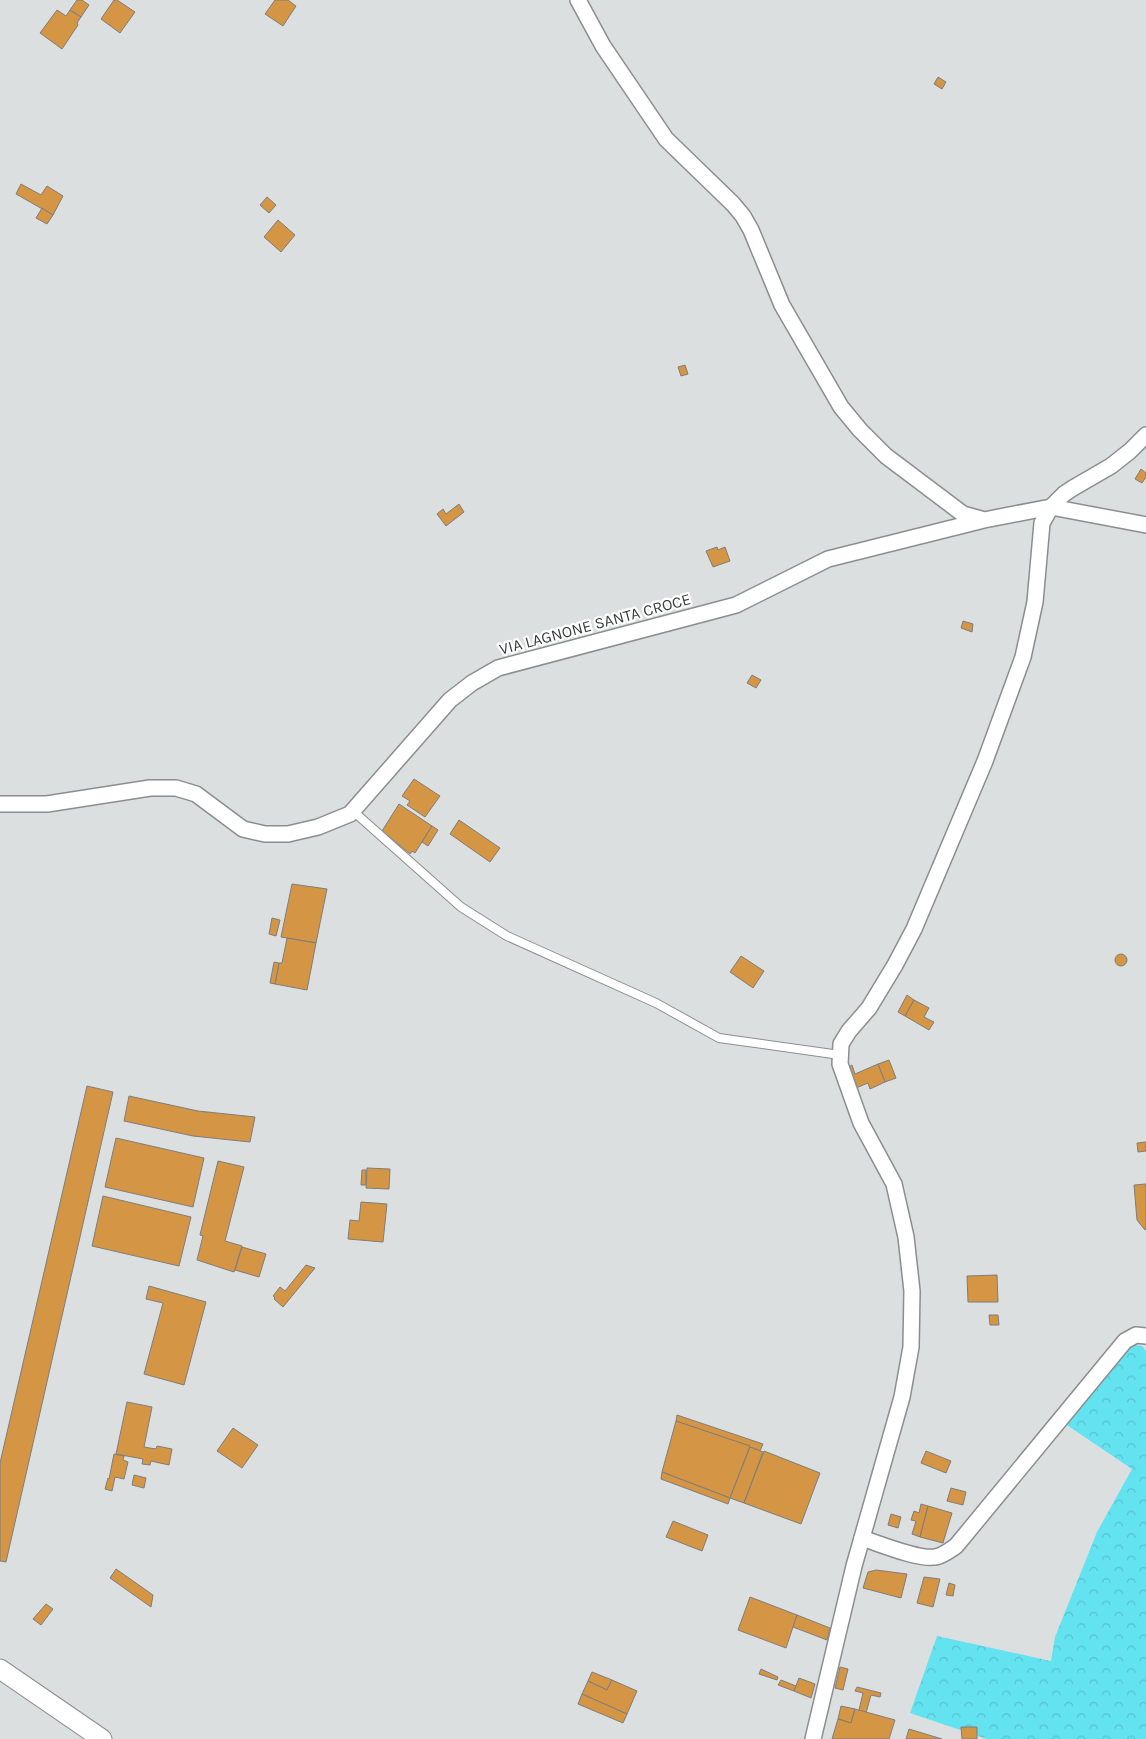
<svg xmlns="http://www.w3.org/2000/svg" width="1146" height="1739" viewBox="0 0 1146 1739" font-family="Karla,sans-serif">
  <defs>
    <pattern id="forest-crowns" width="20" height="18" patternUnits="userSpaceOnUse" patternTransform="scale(1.25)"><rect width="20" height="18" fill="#63e2f0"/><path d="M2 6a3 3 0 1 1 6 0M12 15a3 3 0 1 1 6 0" fill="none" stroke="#57c3cf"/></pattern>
  </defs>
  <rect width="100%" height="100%" fill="#dcdfe0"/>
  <polygon fill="url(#forest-crowns)" points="1127,1344 1142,1346 1146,1351 1146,1739 987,1739 910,1713 937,1636 1051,1661 1055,1637 1097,1532 1132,1469 1055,1417"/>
  <g fill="#d49544" stroke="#7f7d7b">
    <polygon points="77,0 82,0 89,5 81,17 70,10"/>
    <polygon points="114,0 117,0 135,12 120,33 101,19"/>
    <polygon points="275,0 288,0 296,6 283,26 265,14"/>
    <polygon points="57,10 66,16 70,10 81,17 77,23 78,25 62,49 40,33"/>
    <polygon points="938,77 946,82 942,89 934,84"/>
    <polygon points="21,184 41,195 47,186 63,196 53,215 16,194"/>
    <polygon points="267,197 276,205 269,213 260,205"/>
    <polygon points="42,208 53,215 47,224 36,218"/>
    <polygon points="278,220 295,235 281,252 264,237"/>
    <polygon points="685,365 688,374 681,376 678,367"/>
    <polygon points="1141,469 1146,473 1146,477 1142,483 1135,479"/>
    <polygon points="459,504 464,512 446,526 437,514 443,509 446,514"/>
    <polygon points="717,547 718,550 725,547 730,561 713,567 706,551"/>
    <polygon points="963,621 973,624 972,632 961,628"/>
    <polygon points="752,675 761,680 756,688 747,683"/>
    <polygon points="414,779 440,796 425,817 407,805 410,801 402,796"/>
    <polygon points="399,804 432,826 415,853 412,851 410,854 382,831"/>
    <polygon points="459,820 500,848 490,862 450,834"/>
    <polygon points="432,826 438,830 428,846 422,842"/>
    <polygon points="292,884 327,889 316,943 281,937"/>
    <polygon points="272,918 280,920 276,936 269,934"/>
    <polygon points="287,938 316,943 307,990 275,984 279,963 282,963"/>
    <circle cx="1121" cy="960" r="6"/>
    <polygon points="741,956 764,971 753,988 730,972"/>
    <polygon points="274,962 279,963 275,984 270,983"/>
    <polygon points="907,995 914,1000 905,1016 898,1012"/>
    <polygon points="914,1000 929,1008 924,1017 934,1022 929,1030 905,1016"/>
    <polygon points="889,1060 896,1078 885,1082 878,1064"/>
    <polygon points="878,1064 885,1082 870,1089 868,1083 856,1088 849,1067 852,1065 855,1074"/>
    <polygon points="87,1086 113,1092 6,1562 0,1561 0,1463"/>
    <polygon points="129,1096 198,1111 255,1117 250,1142 193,1136 124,1121"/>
    <polygon points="116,1138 204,1158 193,1207 105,1187"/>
    <polygon points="1146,1142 1146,1151 1138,1152 1137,1143"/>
    <polygon points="218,1161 244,1167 225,1241 242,1246 234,1272 197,1260 203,1236 200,1235"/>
    <polygon points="367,1168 390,1169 389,1189 366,1188"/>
    <polygon points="362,1170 366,1170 366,1185 361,1185"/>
    <polygon points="1146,1184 1146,1229 1145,1230 1137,1220 1134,1185"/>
    <polygon points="103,1196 191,1217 179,1266 92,1246"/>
    <polygon points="361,1202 387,1204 383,1242 348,1239 350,1220 359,1221"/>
    <polygon points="242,1247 266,1254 259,1277 235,1270"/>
    <polygon points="306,1265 315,1268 283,1307 274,1299 275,1298 273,1296 280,1287 285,1291"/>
    <polygon points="997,1275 998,1302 968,1302 967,1276"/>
    <polygon points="149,1286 206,1302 184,1385 144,1374 163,1303 146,1299"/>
    <polygon points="989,1315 998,1315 999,1325 990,1325"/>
    <polygon points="127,1402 152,1407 144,1447 156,1449 157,1446 172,1449 169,1465 151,1461 150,1465 142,1464 143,1459 116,1454"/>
    <polygon points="677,1415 763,1444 760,1451 676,1421"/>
    <polygon points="676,1421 750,1446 730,1498 662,1472"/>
    <polygon points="233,1428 258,1445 242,1468 217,1451"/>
    <polygon points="750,1447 763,1452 744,1503 730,1498"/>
    <polygon points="764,1451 820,1473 801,1524 744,1503"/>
    <polygon points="926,1451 951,1461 946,1473 921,1463"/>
    <polygon points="114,1454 124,1456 123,1460 128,1462 124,1479 115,1477 112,1491 105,1489 108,1478 109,1479"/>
    <polygon points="662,1472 730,1498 728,1504 661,1479"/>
    <polygon points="134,1475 146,1478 144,1488 132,1485"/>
    <polygon points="951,1488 966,1492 963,1505 947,1501"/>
    <polygon points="921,1504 928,1506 920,1537 912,1534 916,1521 911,1520 914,1511 919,1513"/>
    <polygon points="928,1506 952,1513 943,1543 920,1537"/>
    <polygon points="891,1514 901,1517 898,1528 888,1525"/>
    <polygon points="673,1521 708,1535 702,1551 666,1537"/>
    <polygon points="116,1569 153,1595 151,1607 110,1578"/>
    <polygon points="876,1570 907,1574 901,1598 863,1588 868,1572"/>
    <polygon points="924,1577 940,1579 933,1607 917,1603"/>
    <polygon points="949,1583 955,1585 953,1596 946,1595"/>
    <polygon points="750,1597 797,1615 786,1648 738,1630"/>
    <polygon points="46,1604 53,1609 41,1625 33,1619"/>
    <polygon points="797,1615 830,1628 827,1640 793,1627"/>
    <polygon points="840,1667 848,1669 843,1690 835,1688"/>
    <polygon points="761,1669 778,1677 777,1680 759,1674"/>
    <polygon points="592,1672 612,1680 607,1690 588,1681"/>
    <polygon points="799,1678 815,1684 811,1698 794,1691"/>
    <polygon points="612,1680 637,1691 627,1714 582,1694 588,1681 607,1690"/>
    <polygon points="781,1680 796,1686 794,1691 778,1685"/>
    <polygon points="857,1687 881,1693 880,1697 871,1695 866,1713 859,1710 863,1693 855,1691"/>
    <polygon points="582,1694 627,1714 623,1723 578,1704"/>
    <polygon points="841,1706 855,1709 851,1723 838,1719"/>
    <polygon points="855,1709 895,1720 889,1739 832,1739 838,1719 851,1723"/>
    <polygon points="961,1727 977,1727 977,1739 962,1739"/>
    <polygon points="909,1729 942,1739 906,1739"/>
  </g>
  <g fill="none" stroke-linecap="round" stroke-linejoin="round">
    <g stroke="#8b8e8f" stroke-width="10">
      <polyline id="service" points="353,811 461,907 507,936 656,1003 719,1038 840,1055"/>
    </g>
    <g stroke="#8b8e8f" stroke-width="18">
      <g id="minor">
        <polyline points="578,0 603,46 666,139 733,204 743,216 751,230 782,305 841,407 860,430 886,456 963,514 981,519"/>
        <polyline points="0,804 47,804 150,788 176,788 196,794 243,829 265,834 288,834 318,827 350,814 450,700 472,683 498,668 736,605 828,559 984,520 1051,507 1146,525"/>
        <path d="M862,1538C880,1544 919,1560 935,1557C943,1556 950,1550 956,1546L1125,1341L1136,1335L1146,1336"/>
        <polyline points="813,1739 854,1566 902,1397 911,1347 912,1291 906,1237 894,1184 861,1123 840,1064 841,1044 849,1031 869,1008 895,965 914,929 985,761 1023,657 1035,602 1042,523 1051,507 1064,494 1073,488 1111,466 1130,451 1146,435"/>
      </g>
    </g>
    <g stroke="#8b8e8f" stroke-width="21">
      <polyline id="tertiary" points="0,1669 102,1739"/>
    </g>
    <use href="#service" stroke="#fff" stroke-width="8"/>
    <use href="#minor" stroke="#fff" stroke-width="15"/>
    <use href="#tertiary" stroke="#fff" stroke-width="19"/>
  </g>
  <g text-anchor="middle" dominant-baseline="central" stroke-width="4.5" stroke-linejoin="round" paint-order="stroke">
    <g font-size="16" fill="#3b3d3d" stroke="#fff">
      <text transform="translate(595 624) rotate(-15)">VIA LAGNONE SANTA CROCE</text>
    </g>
  </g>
</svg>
